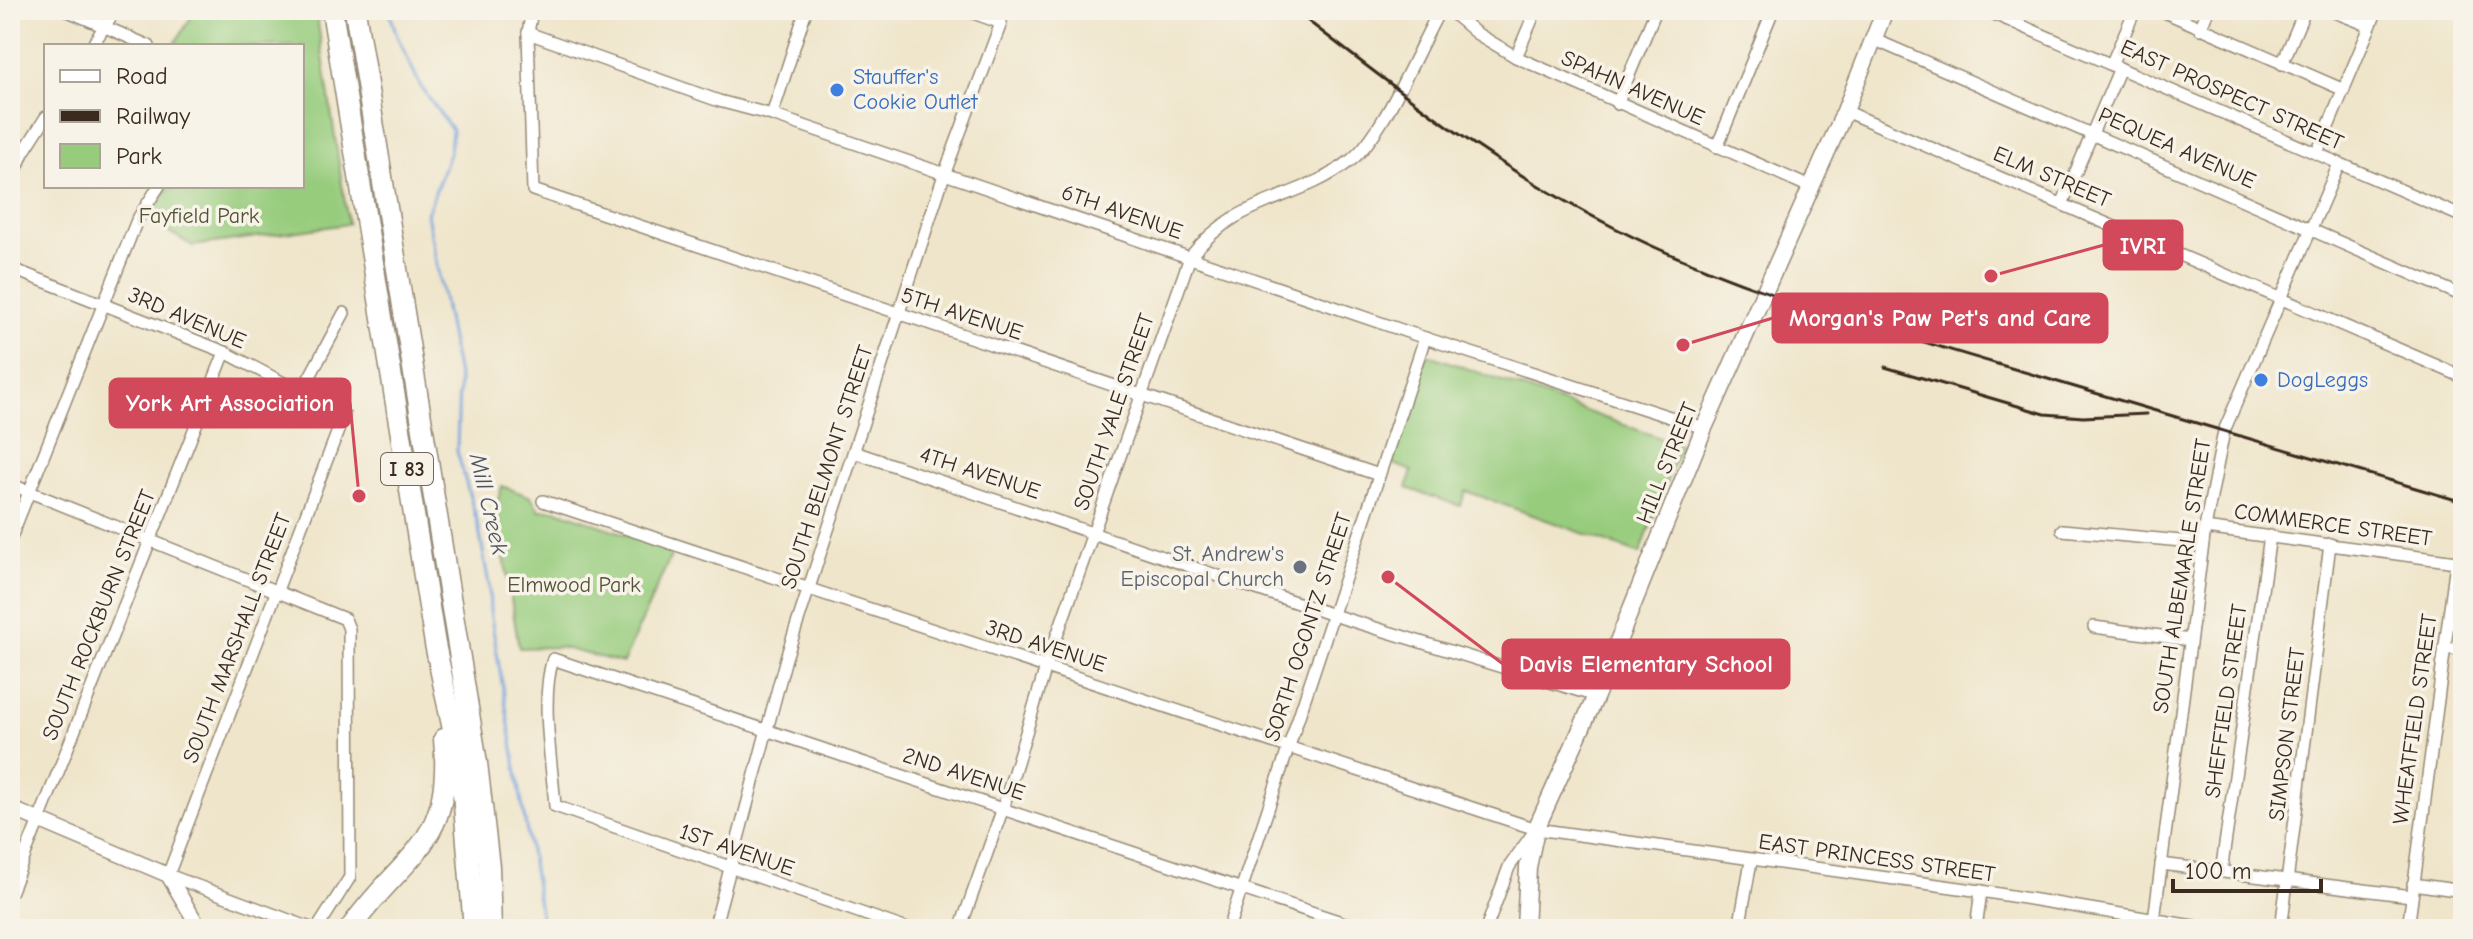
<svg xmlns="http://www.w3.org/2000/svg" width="2473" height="939" viewBox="0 0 2473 939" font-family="'Comic Neue',sans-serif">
  <rect width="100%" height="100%" fill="#f7f3e8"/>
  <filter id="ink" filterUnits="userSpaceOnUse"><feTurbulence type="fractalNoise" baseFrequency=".0125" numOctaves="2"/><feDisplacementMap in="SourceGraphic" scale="16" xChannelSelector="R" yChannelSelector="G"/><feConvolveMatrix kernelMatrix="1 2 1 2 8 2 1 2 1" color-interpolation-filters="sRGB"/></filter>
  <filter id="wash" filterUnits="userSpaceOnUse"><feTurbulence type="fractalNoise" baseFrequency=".006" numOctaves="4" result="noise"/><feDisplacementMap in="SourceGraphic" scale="32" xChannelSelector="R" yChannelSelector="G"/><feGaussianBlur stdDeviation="1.8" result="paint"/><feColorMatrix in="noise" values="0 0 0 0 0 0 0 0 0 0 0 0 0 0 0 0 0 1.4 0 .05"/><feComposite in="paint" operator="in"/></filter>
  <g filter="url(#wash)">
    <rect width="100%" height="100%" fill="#efe5ca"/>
    <g fill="#97cc7d" stroke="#697b4e" stroke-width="2">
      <polygon points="196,10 316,10 348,224 193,246 148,220 169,186 302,186 302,46 173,46"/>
      <polygon points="1427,354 1680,445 1640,554 1466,491 1460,506 1407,488 1412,471 1388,462"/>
      <polygon points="502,486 531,497 539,510 557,510 673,551 623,663 559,647 519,648 496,507"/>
    </g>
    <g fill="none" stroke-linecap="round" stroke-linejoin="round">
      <polyline stroke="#71a1db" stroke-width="3" points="389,10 397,36 421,87 452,130 450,151 427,214 459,381 457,451 479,529 489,585 490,611 543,929"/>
    </g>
  </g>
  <g filter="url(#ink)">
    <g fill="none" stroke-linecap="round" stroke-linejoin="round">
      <g stroke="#958874" stroke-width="14">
        <g id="minor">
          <polyline points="66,10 149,46"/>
          <polyline points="532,10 528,33 533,190 1379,475"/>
          <polyline points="1449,10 1476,33 1516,57 1810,187"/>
          <polyline points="1985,10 2463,217"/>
          <polyline points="2160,10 2344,90"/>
          <polyline points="2329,10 2370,26"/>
          <polyline points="2200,29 2208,10"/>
          <polyline points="528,33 719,101 772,115 1425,338 1704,428"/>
          <polyline points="1873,39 2463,296"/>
          <polyline points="92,46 115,10"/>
          <polyline points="1516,57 1536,10"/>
          <polyline points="2282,64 2305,10"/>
          <polyline points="2111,65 2135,10"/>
          <polyline points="1617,104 1656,10"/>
          <polyline points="1845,111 2463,377"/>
          <polyline points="772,115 806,10"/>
          <polyline points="1717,147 1773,10"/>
          <polyline points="2317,153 2377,10"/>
          <polyline points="10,185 23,153 46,117"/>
          <polyline points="2063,202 2120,68"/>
          <polyline points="10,268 225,352 344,415 168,875 313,929"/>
          <polyline points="301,393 344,313"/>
          <polyline points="854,452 1333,615 1596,696"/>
          <polyline points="10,484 345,619 349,629 350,877 317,929"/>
          <polyline points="543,501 1536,829 1981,891 2211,929"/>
          <polyline points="2205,528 2456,562 2408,929"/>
          <polyline points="2062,530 2203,543"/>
          <polyline points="10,540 137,220 159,186"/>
          <polyline points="2094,627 2190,640"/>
          <polyline points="2444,648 2463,650"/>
          <polyline points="2161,864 2411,896"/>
          <polyline points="2221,872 2270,536"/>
          <polyline points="2413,884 2463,891"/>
          <polyline points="10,893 225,352"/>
          <polyline points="2154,920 2205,528 2224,431 2339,164"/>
          <polyline points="714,929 786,658 944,175 1001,23 965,10"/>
          <path d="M907,929L555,806C552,764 540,698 553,659L1362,929"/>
          <path d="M960,929L1003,808L1046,667L1190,257C1239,195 1295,203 1350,161C1384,135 1417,50 1440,10"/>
          <polyline points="1228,929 1425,338"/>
          <polyline points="1486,929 1509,867 1531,836"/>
          <polyline points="1739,929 1751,861"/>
          <polyline points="1976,929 1981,891"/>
          <polyline points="2281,929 2330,544"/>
        </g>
      </g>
      <g stroke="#958874" stroke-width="17">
        <polyline id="tertiary" points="10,808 168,875 200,929"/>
      </g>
      <g stroke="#958874" stroke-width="19">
        <polyline id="secondary" points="1525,929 1528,867 1536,829 1596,696 1704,428 1845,111 1885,10"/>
      </g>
      <g stroke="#958874" stroke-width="23">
        <g id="motorway">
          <polyline points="332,10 435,644 461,768 474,929"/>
          <polyline points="355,10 477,763 489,867 491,929"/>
          <path d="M350,929C402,854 454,847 444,739"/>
        </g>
      </g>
      <use href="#minor" stroke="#fff" stroke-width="11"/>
      <use href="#tertiary" stroke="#fff" stroke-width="14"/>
      <use href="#secondary" stroke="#fff" stroke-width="16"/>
      <use href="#motorway" stroke="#fff" stroke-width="20"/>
      <g stroke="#3b2a1e" stroke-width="3">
        <path d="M1294,10C1397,90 1496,168 1613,227C1734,289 1865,324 1994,363C2150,409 2307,456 2463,502"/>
        <polyline points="1885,367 2045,414 2083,417 2146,414"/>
      </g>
    </g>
  </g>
  <g fill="#3f7fe0" stroke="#f7f3e8" stroke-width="3">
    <circle cx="837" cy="90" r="8"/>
    <circle cx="2261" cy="380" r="8"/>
  </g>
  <circle fill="#6b7280" stroke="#f7f3e8" stroke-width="3" cx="1300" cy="567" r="8"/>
  <g text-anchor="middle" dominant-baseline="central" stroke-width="7" stroke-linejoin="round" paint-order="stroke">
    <rect fill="#f7f3e8" stroke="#73665b" stroke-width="2" x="381" y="453" width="52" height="32" rx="6"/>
    <g font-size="20" font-weight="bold" fill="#3b2a1e">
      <text x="407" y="469">I 83</text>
    </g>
    <g font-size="22" fill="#366cbe" stroke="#f7f3e8" text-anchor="start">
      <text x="853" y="77">Stauffer's<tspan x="853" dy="25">Cookie Outlet</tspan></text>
      <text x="2277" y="380">DogLeggs</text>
    </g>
    <g font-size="22" fill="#3b2a1e" stroke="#f7f3e8">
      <text transform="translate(1633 88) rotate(24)">SPAHN AVENUE</text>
      <text transform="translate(2232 95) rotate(24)">EAST PROSPECT STREET</text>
      <text transform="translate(2177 148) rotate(24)">PEQUEA AVENUE</text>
      <text transform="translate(2052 177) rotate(23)">ELM STREET</text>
      <text transform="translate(1122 212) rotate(19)">6TH AVENUE</text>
      <text transform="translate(962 314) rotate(18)">5TH AVENUE</text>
      <text transform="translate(187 318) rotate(23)">3RD AVENUE</text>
      <text transform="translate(1114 412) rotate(-71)">SOUTH YALE STREET</text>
      <text transform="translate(1667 463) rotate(-68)">HILL STREET</text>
      <text transform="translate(827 467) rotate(-72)">SOUTH BELMONT STREET</text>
      <text transform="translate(980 473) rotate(18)">4TH AVENUE</text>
      <text transform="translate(2333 525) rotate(8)">COMMERCE STREET</text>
      <text transform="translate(2182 576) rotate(-81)">SOUTH ALBEMARLE STREET</text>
      <text transform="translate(99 615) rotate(-68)">SOUTH ROCKBURN STREET</text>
      <text transform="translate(1308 627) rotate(-72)">SORTH OGONTZ STREET</text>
      <text transform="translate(237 638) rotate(-69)">SOUTH MARSHALL STREET</text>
      <text transform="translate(1046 646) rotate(18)">3RD AVENUE</text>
      <text transform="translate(2226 701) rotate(-82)">SHEFFIELD STREET</text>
      <text transform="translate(2415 719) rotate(-82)">WHEATFIELD STREET</text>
      <text transform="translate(2287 734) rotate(-83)">SIMPSON STREET</text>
      <text transform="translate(964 774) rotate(18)">2ND AVENUE</text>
      <text transform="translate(737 850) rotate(19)">1ST AVENUE</text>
      <text transform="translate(1877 858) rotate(8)">EAST PRINCESS STREET</text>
    </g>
    <g font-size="22" fill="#525236" stroke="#f7f3e8">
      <text x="199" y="216">Fayfield Park</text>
      <text x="574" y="585">Elmwood Park</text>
    </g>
    <g font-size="22" fill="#5b616d" stroke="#f7f3e8" text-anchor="end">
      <text x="1284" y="554">St. Andrew's<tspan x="1284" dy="25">Episcopal Church</tspan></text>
    </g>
    <g font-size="24" font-style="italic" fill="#4e5460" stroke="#f7f3e8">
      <text transform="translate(489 504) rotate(77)">Mill Creek</text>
    </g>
  </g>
  <path fill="none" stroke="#d1495b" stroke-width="3" d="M1991 276L2104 245M1683 345L1773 318M359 496L350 403M1388 577L1503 664"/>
  <g fill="#d1495b" stroke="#f7f3e8" stroke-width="3">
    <circle cx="1991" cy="276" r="8"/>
    <circle cx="1683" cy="345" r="8"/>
    <circle cx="359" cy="496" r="8"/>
    <circle cx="1388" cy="577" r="8"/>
  </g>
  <g fill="#d1495b" stroke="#d1495b" stroke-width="3">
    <rect x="2104" y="221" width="78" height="48" rx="8"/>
    <rect x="1773" y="294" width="334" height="48" rx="8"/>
    <rect x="110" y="379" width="240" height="48" rx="8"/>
    <rect x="1503" y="640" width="286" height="48" rx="8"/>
  </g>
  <g font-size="24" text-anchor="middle" font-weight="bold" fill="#fff">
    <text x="2143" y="254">IVRI</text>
    <text x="1940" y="326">Morgan's Paw Pet's and Care</text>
    <text x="230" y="411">York Art Association</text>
    <text x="1646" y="672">Davis Elementary School</text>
  </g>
  <rect width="2473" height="939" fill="none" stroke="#f7f3e8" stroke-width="40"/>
  <rect x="44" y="44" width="260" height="144" fill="#f7f3e8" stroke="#aca397" stroke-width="2"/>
  <rect x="60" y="70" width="40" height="12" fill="#ffffff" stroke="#aca397" stroke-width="2"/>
  <text x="116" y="84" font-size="24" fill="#3b2a1e">Road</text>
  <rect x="60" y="110" width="40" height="12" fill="#3b2a1e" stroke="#aca397" stroke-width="2"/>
  <text x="116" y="124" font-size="24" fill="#3b2a1e">Railway</text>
  <rect x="60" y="144" width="40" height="24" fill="#97cc7d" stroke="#aca397" stroke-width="2"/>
  <text x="116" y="164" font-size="24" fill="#3b2a1e">Park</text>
  <path d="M2173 879v12h148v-12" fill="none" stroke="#3b2a1e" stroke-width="4"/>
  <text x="2185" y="879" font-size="24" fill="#3b2a1e" stroke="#f7f3e8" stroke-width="6" paint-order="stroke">100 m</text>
</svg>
